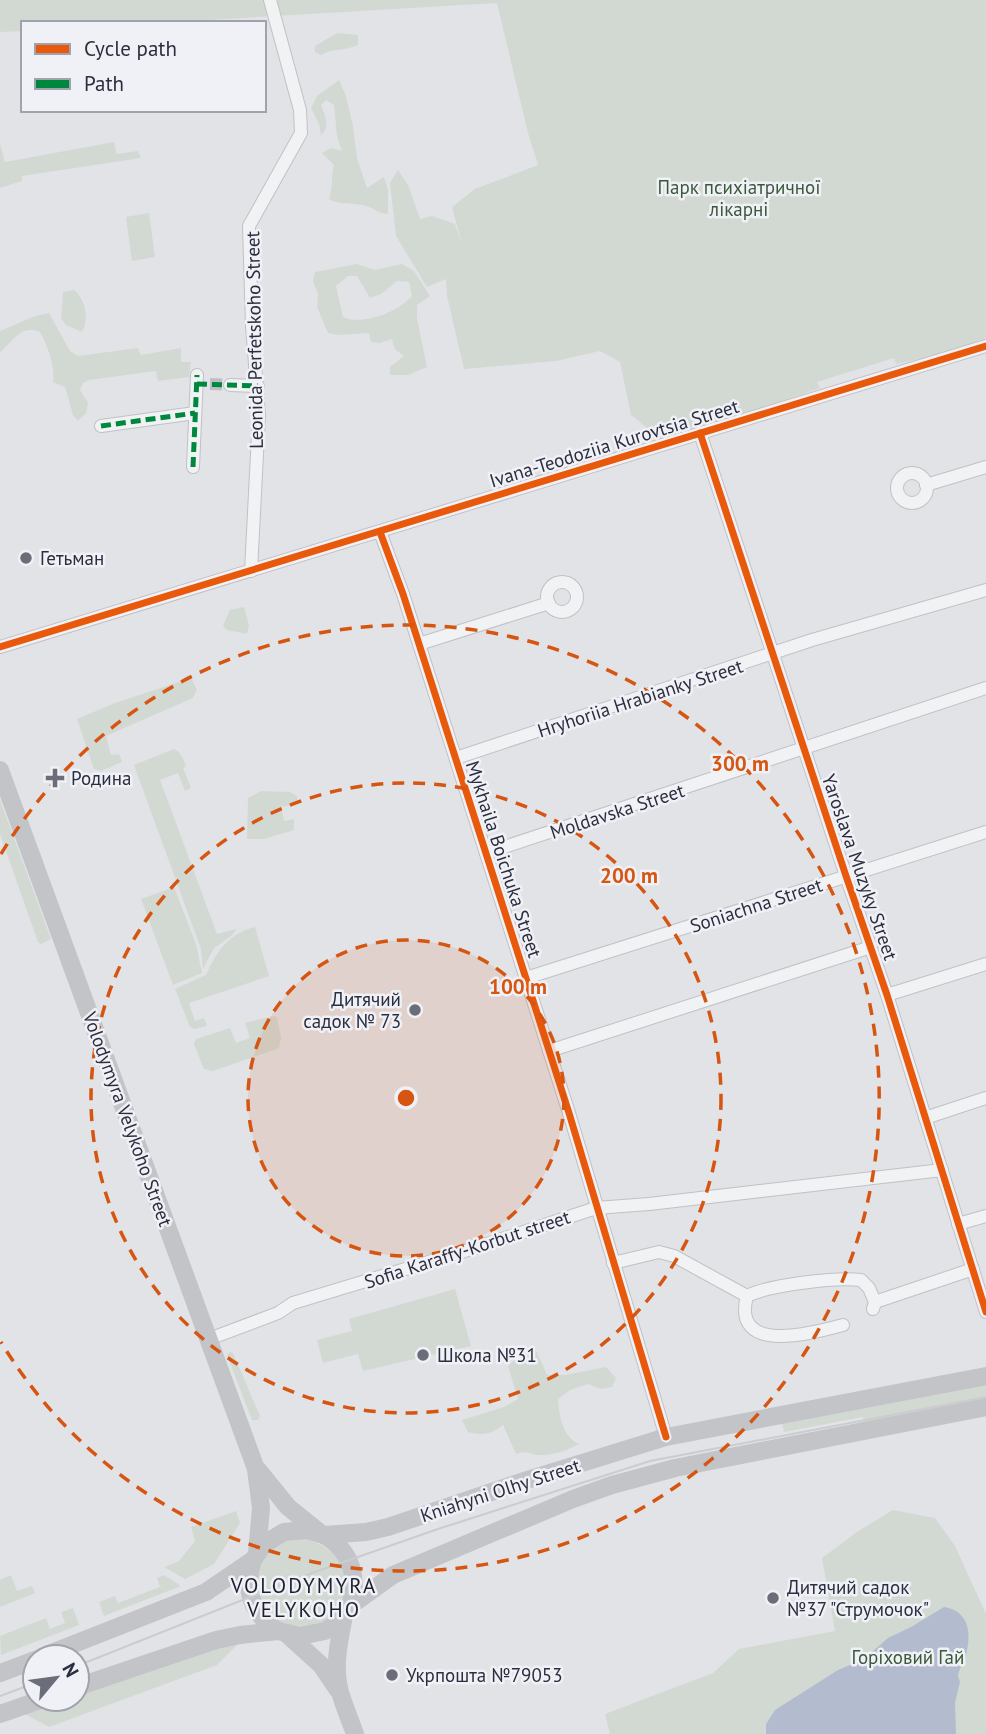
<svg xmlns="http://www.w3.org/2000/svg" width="986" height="1734" viewBox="0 0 986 1734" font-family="'PT Sans',sans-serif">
  <rect width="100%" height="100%" fill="#e2e3e7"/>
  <g fill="#d2d9d3" fill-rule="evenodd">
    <polygon points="0,0 986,0 986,338 935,356 896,364 894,358 817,382 820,388 730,419 659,435 657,431 652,432 631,415 620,362 600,351 556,361 464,369 447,296 446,279 427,287 396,236 390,183 398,170 408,185 420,219 432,216 455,224 462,244 452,207 475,189 538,165 528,133 497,3 158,23 23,23 23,31 0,32"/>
    <path d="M337,33L358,35V45C346,51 333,48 321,55L315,52V46Z"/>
    <path d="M339,80L346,96L353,126L357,158L367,188L384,177L388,189V214C378,214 375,208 366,206C353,202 341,206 329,199C333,188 331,176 334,165L322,153L331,148L342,151L337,136L334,105L326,100L321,105C325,116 331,127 321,135L319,124L311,108L317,96Z"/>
    <polygon points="114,142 117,154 138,151 141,158 22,176 22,181 0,188 0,143 5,162"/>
    <polygon points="149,213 155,257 132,261 126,217"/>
    <path d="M357,264L375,270L402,264L414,271L430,296L417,305V318L427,367L408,375H390V367L404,356L395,349L392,339L380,343L371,342L369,333L339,335L328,333L317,307L318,294L313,281L315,272ZM348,276H357L370,298L381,294L397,281L409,282L412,296C398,312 363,326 343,317L336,286Z"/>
    <path d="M74,290C86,300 89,319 82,332L66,325L61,318L63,292Z"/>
    <path d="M49,313L70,351L78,356L138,348L141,355L181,348V362H191L189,377L158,381L156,371L89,380L83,383L80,390L88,403L86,413L78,421L73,415L65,387L53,382C55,365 48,347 40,332C20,324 13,342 0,352V331L35,316Z"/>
    <polygon points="244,607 249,625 247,634 227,630 223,626 230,610"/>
    <polygon points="191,678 197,690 193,698 106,736 111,755 119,754 122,762 101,771 94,769 77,719 115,703"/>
    <path d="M174,749C181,752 184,760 186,767L183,768L191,788L185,791L178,773L160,780L217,934L237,929L231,936L214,948L203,969L201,949L134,765Z"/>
    <polygon points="261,791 290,792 297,796 298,804 281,807 284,821 294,819 294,830 264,839 247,839 248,798"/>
    <polygon points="0,800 51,939 41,944 38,942 0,834"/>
    <polygon points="174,887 196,944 202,973 173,985 141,899"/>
    <path d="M255,927L269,976L189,1003L195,1021L204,1018L207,1026L194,1029L190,1027L175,989L206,975C217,951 228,934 255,927Z"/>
    <polygon points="274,1016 277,1017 281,1038 279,1048 213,1071 204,1069 194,1044 196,1039 230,1028 236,1043 250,1038 245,1023"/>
    <polygon points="455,1289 471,1346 363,1371 358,1354 323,1363 317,1340 352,1331 349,1319"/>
    <path d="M536,1350L547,1375H565L606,1367L616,1378L612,1387L601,1389L588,1384L570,1390L558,1399C559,1416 563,1437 579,1444C569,1450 551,1456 539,1455C528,1454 528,1450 516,1454L503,1425C492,1434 482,1436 468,1432L462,1420L504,1407L518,1399L508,1366L521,1354Z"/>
    <polygon points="230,1352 233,1353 260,1416 258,1420 252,1420 227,1355"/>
    <polygon points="986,1384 986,1402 865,1426 863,1417 784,1432 782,1422"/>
    <polygon points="893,1510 935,1518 955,1546 986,1614 986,1734 610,1734 605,1714 713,1673 739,1649 835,1631 822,1558 857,1532"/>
    <polygon points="236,1511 240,1523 214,1564 185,1579 164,1567 179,1561 195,1541 191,1527"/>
    <path d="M293,1538C349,1539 368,1603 315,1628C307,1632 292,1629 283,1628L254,1595C257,1562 259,1549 293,1538Z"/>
    <polygon points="11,1575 17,1591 32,1586 35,1593 0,1607 0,1580"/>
    <polygon points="164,1575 181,1586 104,1616 99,1602 115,1596 118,1603 160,1587 157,1578"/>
    <polygon points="73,1608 79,1625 1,1655 0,1636 46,1618 50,1629 65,1623 61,1612"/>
    <polygon points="238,1644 217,1665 49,1727 23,1713 65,1699 77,1699 77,1695 213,1649"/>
  </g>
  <path fill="#b3bcce" d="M944,1607C969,1611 972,1633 966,1655C964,1663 959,1668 958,1676L960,1682L955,1703L956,1734H766V1724L775,1710L838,1670L864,1659L888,1638L911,1627Z"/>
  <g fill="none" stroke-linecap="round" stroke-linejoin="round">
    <polyline stroke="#bdbfc5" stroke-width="12" stroke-dasharray="12 6" stroke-linecap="butt" points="210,384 230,385"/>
    <g stroke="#c1c1c5" stroke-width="14">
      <g id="street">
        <polyline points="230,385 258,386"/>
        <polyline points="101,426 195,413"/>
        <polyline points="700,433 846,876 887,995 986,1312"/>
        <polyline points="193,467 197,375"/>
        <circle cx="912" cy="488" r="15"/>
        <polyline points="926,485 986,467"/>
        <polyline points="380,532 403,594 569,1113 666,1437"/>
        <polyline points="251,571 259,415 252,326 249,226 301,133 300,110 270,0"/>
        <circle cx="562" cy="597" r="15"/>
        <polyline points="419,644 549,603"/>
        <polyline points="0,647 986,346"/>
        <polyline points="456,758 812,640 986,590"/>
        <polyline points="486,853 986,688"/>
        <polyline points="526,978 986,832"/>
        <polyline points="887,995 986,964"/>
        <polyline points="549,1051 871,947"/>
        <polyline points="925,1118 986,1098"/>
        <polyline points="958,1224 986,1216"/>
        <path d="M613,1263L659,1252L674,1256L747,1296C731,1356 814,1333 843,1325"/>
        <path d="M747,1296C769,1285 835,1277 861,1280L869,1288L875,1302L873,1309"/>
        <polyline points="875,1302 973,1269"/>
        <polyline points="209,1339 278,1313 293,1303 478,1247 596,1208 649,1204 942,1170"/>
      </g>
    </g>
    <use href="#street" stroke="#f1f2f4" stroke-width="12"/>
    <g stroke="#c3c4c8" stroke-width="18">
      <polyline points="0,770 256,1469 261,1508 257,1553"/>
      <polyline points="258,1470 288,1507 319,1532"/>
      <path d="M324,1535C351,1551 359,1576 350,1606"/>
      <path d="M253,1560C243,1590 252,1614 278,1631"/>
      <path d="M344,1616C339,1641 333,1667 340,1692C344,1706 350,1720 355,1734"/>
      <polyline points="288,1635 321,1665 338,1690"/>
      <polyline points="41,1657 206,1592 253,1560 264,1544 284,1532 307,1530 324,1535 366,1532 388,1527 527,1480 666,1437 986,1376"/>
      <polyline points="0,1673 35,1660"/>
      <polyline points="77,1687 216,1640 240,1635 278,1631 300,1636 325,1631 335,1624 350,1606 393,1575 573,1499 612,1485 675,1468 986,1407"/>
      <polyline points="0,1714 43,1699"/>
    </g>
    <g stroke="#cbccce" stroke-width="2">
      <polyline points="77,1666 295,1579 438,1529 650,1461 986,1397"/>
      <polyline points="0,1696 35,1683"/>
    </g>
    <g stroke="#00873e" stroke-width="5" stroke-dasharray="10 5" stroke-linecap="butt">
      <polyline points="197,384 258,386"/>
      <polyline points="101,426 195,413"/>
      <polyline points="193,467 197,375"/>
    </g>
    <g stroke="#f0f1f6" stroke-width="11">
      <g id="cycleway">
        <polyline points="700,433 846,876 887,995 986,1312"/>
        <polyline points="380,532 403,594 569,1113 666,1437"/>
        <polyline points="0,647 986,346"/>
      </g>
    </g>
    <use href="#cycleway" stroke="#e8590c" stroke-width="7"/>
  </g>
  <circle cx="406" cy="1098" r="158" fill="#d55511" fill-opacity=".12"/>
  <g fill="none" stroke="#d55511" stroke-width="3.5" stroke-dasharray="12 9">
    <circle cx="406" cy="1098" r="158"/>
    <circle cx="406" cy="1098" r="315"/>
    <path d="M1 854A473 473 0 1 1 1 1342"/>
  </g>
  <g fill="#6b6d79" stroke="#f0f1f6" stroke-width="2.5">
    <circle cx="26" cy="558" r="7"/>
    <path d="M51.5 767.5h7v7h7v7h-7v7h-7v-7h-7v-7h7z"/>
    <circle cx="415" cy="1010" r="7"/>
    <circle cx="423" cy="1355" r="7"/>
    <circle cx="773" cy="1598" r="7"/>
    <circle cx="392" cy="1675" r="7"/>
  </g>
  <g text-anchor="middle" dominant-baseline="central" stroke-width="5" stroke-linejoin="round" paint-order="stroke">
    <g font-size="19" fill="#3a583a" stroke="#f0f1f6">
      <text x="739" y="187">Парк психіатричної<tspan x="739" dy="22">лікарні</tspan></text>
      <text x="908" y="1657">Горіховий Гай</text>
    </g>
    <g font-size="19" fill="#2b2e3e" stroke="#f0f1f6">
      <text transform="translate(254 340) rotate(-91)">Leonida Perfetskoho Street</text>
      <text transform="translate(614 443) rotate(-17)">Ivana-Teodoziia Kurovtsia Street</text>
      <text transform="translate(640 698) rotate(-18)">Hryhoriia Hrabianky Street</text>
      <text transform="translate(617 811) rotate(-18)">Moldavska Street</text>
      <text transform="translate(504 859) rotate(72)">Mykhaila Boichuka Street</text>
      <text transform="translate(860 867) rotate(71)">Yaroslava Muzyky Street</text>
      <text transform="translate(756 905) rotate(-18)">Soniachna Street</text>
      <text transform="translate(128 1119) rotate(70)">Volodymyra Velykoho Street</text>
      <text transform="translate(467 1249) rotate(-18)">Sofia Karaffy-Korbut street</text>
      <text transform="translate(500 1490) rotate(-18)">Kniahyni Olhy Street</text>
    </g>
    <g font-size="19" fill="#2b2e3e" stroke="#f0f1f6" text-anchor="start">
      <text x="40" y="558">Гетьман</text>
      <text x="71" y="778">Родина</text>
      <text x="401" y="999" text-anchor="end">Дитячий<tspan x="401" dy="22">садок № 73</tspan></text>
      <text x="437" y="1355">Школа №31</text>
      <text x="787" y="1587">Дитячий садок<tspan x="787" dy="22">№37 "Струмочок"</tspan></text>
      <text x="406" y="1675">Укрпошта №79053</text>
    </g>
    <g font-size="21" letter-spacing="2" fill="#1d202f" stroke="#f0f1f6">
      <text x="304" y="1585">VOLODYMYRA<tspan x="304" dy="24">VELYKOHO</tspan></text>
    </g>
  </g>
  <circle cx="406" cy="1098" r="10" fill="#d55511" stroke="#f0f1f6" stroke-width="3.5"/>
  <g font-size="21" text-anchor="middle" font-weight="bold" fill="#d55511" stroke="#f0f1f6" stroke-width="5" stroke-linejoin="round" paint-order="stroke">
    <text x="740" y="771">300 m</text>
    <text x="629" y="883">200 m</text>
    <text x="518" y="994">100 m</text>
  </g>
  <rect x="21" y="21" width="245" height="91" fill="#f0f1f6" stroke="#a1a3ac" stroke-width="2"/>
  <rect x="35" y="44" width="35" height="10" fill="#e8590c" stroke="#a1a3ac" stroke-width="2"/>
  <text x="84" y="56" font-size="21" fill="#2b2e3e">Cycle path</text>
  <rect x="35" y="79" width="35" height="10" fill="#00873e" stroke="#a1a3ac" stroke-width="2"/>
  <text x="84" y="91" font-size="21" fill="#2b2e3e">Path</text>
  <g transform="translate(56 1678) rotate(61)"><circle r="33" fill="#f0f1f6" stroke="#a1a3ac" stroke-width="2"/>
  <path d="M0-5L12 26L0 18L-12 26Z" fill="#6b6d79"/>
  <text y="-10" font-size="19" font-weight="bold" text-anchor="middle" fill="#2b2e3e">N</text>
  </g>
</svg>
